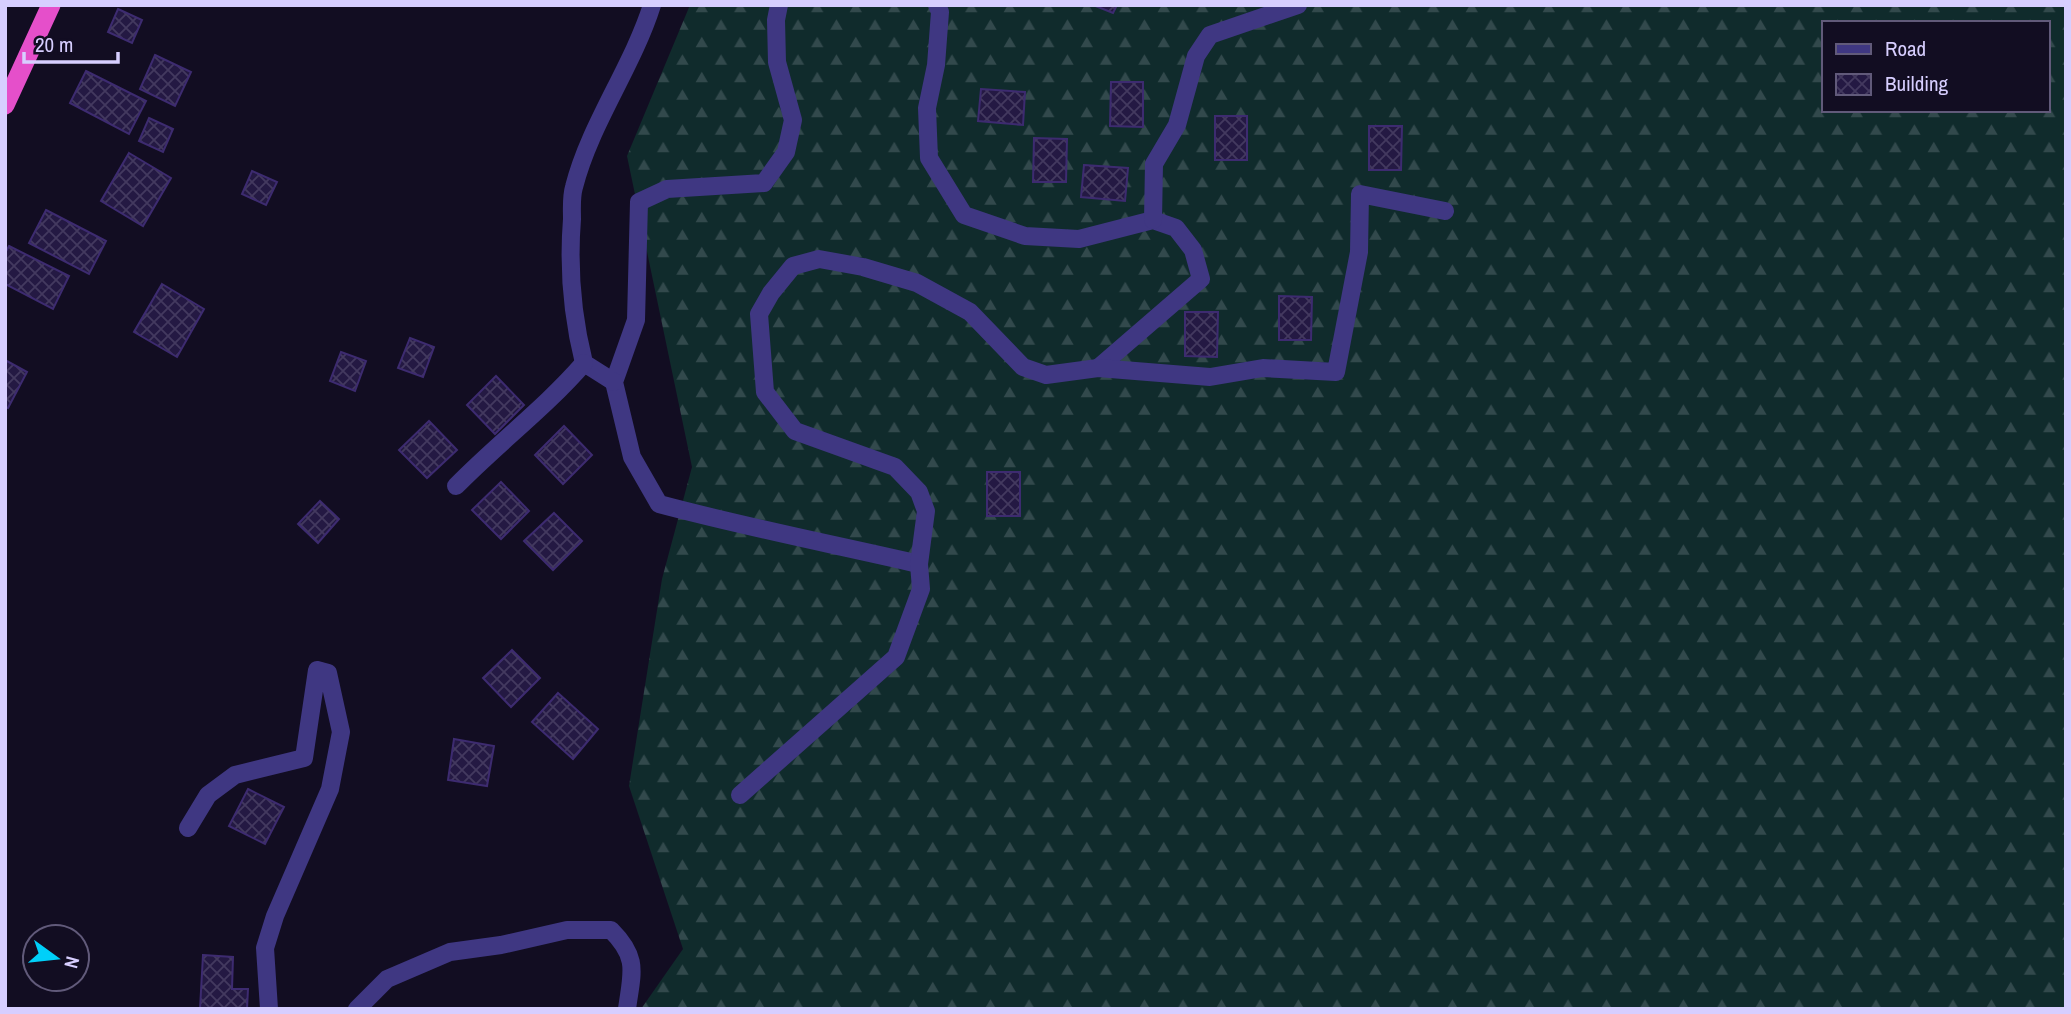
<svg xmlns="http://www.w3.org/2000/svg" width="2071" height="1014" viewBox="0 0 2071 1014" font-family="'Archivo Narrow',sans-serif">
  <defs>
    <pattern id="forest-firs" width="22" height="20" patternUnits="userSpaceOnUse" patternTransform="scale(1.75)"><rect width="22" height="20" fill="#102b2c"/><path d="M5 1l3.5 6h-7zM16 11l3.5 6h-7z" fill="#32494c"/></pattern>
    <pattern id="building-cross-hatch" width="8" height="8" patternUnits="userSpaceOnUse" patternTransform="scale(1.75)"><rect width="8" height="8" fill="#241943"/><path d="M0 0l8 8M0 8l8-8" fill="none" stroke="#43395f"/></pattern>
  </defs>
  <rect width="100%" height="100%" fill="#120d22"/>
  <path fill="url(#forest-firs)" fill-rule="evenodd" d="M690,5H2066V1009H641L683,949L629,786L662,579L692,467L627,156ZM1824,23H2048V110H1824Z"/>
  <g fill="url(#building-cross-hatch)" stroke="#3d2b70" stroke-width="2">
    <polygon points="1093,5 1117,5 1113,13"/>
    <polygon points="118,9 142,20 132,43 108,32"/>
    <polygon points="155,55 191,72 175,106 140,89"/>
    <polygon points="86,71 146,101 129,134 70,103"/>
    <polygon points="1111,82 1143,82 1143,127 1110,126"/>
    <polygon points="981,89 1025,92 1023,125 978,121"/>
    <rect x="1215" y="116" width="32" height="44"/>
    <polygon points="149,118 173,129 163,152 139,141"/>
    <polygon points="1369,126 1402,126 1401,170 1369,170"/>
    <polygon points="1034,138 1067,139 1066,182 1033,182"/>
    <polygon points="129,153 171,178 143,226 101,201"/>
    <polygon points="1084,165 1128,168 1125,201 1081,197"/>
    <polygon points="252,171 277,182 266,205 242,194"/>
    <polygon points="46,210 106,241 89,274 29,243"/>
    <polygon points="9,246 69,276 53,309 5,284 5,253"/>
    <polygon points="162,284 204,309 177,357 134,332"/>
    <polygon points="1279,296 1312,297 1311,340 1279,340"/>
    <polygon points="1185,312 1218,312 1217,357 1185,356"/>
    <polygon points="410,338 434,347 423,377 398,368"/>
    <polygon points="341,352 366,361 355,391 330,381"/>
    <polygon points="5,360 27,372 8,408 5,407"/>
    <polygon points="496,376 524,405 495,434 467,405"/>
    <polygon points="429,421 457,450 427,478 399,450"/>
    <polygon points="564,426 592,455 563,484 535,455"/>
    <rect x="987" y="472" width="33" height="44"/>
    <polygon points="501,482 529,511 501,539 472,510"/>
    <polygon points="320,501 339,519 318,543 298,524"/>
    <polygon points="554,513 582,541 553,570 524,541"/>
    <polygon points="512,650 540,678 511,707 483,678"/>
    <polygon points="558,693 598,729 573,759 532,722"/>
    <polygon points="454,739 494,746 487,786 448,780"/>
    <polygon points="248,789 284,807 265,844 229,826"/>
    <polygon points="203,955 233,957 232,989 248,989 247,1009 200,1009"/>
  </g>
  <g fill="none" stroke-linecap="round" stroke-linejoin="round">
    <g stroke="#3f3782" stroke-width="18">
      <path d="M779,5L776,20L777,62L793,120L786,152L764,183L667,189L639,202L636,320L614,382L632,457L659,504C745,527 832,544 919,564"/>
      <polyline points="937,5 940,12 936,65 927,108 929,158 964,215 1025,236 1079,239 1153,220 1176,228 1193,250 1201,279 1098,368"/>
      <polyline points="1153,220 1154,164 1177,125 1196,56 1210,35 1298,5"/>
      <path d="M614,382L584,363C572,315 568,269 572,219C572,209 571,197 574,187C590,124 632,68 652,5"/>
      <path d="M456,486C498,443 545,408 584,363"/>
      <polyline points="740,795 896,657 921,589 919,564 926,511 919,492 895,467 795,431 765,392 759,314 771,293 793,266 819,259 863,267 917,283 970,312 1023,367 1046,375 1098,368 1210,377 1263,368 1336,372 1359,252 1360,194 1445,211"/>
      <polyline points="188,828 208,795 235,775 304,758 317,670 328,673 341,732 330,789 275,916 265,948 269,1009"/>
      <path d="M357,1009L387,979L450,952L501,945L567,930H611C639,958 632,972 627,1009"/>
    </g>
    <polyline stroke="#e54fca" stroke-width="19" points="5,105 51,5"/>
  </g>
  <rect width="2071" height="1014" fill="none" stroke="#d7ceff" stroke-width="14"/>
  <rect x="1822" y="21" width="228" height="91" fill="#120d22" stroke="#615a7a" stroke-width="2"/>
  <rect x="1836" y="44" width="35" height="10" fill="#3f3782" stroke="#615a7a" stroke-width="2"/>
  <text x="1885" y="56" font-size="21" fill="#d7ceff">Road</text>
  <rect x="1836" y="74" width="35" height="21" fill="url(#building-cross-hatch)" stroke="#615a7a" stroke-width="2"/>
  <text x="1885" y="91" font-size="21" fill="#d7ceff">Building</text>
  <g transform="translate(56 958) rotate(105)"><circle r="33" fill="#120d22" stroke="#615a7a" stroke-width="2"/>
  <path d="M0-5L12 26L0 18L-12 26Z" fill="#00d0f9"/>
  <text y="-10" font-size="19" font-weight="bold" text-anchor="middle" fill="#d7ceff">N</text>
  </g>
  <path d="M24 52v10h94v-10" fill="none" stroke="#d7ceff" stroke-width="3.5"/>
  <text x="35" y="52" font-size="21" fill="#d7ceff" stroke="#120d22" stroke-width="5" paint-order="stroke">20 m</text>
</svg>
